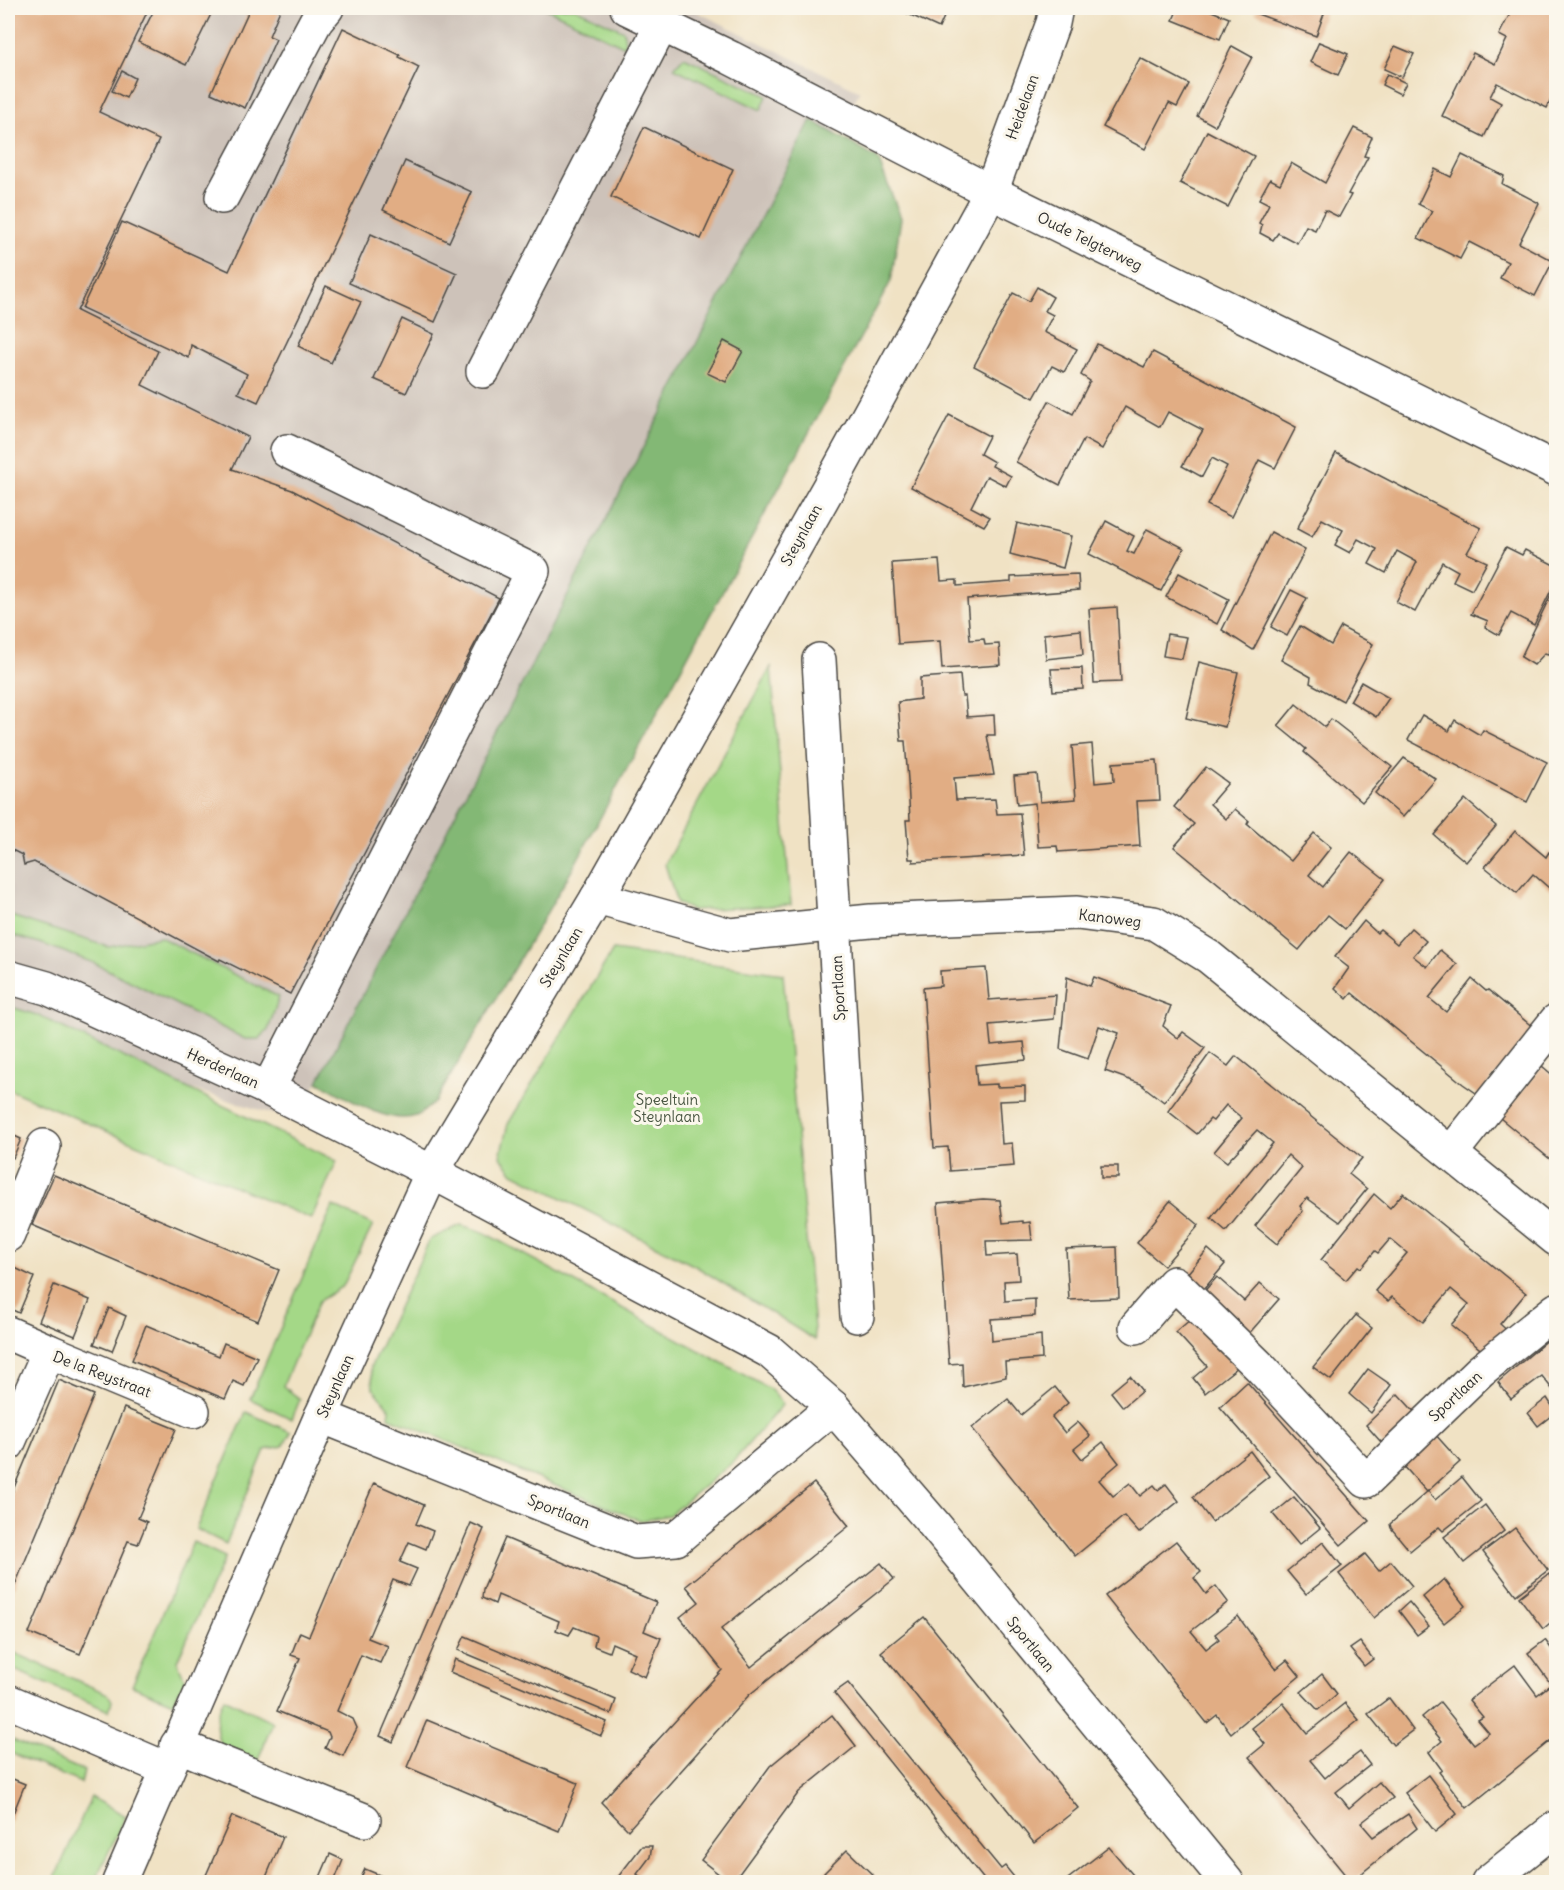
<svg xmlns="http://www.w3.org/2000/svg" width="1564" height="1890" viewBox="0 0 1564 1890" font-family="Delius,sans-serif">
  <rect width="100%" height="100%" fill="#fbf7ec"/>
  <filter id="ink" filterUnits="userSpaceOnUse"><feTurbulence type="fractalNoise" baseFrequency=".0167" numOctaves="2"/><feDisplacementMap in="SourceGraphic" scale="12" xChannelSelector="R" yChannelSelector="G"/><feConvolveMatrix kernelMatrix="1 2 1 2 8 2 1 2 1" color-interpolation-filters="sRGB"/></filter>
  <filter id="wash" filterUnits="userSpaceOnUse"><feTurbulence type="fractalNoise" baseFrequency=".008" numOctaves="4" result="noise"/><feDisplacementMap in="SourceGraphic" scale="24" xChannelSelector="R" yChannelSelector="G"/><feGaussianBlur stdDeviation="1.35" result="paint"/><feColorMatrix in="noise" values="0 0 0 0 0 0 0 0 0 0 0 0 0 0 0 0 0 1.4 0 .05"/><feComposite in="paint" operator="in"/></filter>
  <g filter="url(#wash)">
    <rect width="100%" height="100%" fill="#f0e2c4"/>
    <polygon fill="#cdc2b9" points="8,8 689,8 860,91 296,1121 8,1033"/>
    <g fill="#a4d887" stroke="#688259" stroke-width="1.5">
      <polygon points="545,8 575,8 624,31 625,47"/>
      <polygon points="684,57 767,96 761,110 674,68"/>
      <polygon points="771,667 791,905 692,910 677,903 665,864"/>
      <polygon points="8,915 109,947 160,937 279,997 268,1030 259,1039 245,1039 94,963 40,943 8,934"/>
      <polygon points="613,950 783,974 815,1340 697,1267 513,1173 500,1156 508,1124"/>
      <polygon points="8,1006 37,1015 337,1161 311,1219 8,1089"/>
      <polygon points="333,1206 373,1225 343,1286 319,1301 283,1386 300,1399 292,1419 250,1399"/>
      <polygon points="461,1225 483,1232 770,1389 783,1404 733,1462 669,1515 641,1521 389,1417 390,1409 373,1388 371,1366 430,1239"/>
      <polygon points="246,1412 291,1432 283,1446 265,1450 226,1544 196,1529"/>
      <polygon points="193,1542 225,1557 177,1661 185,1680 173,1703 132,1686"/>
      <polygon points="8,1650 108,1694 112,1701 109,1711 8,1667"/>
      <path d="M224,1698L273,1722L256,1765L223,1751C214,1731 214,1718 224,1698Z"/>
      <polygon points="8,1738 84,1771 81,1783 8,1752"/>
      <polygon points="91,1797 126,1816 94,1882 53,1882"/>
    </g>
    <path fill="#83b874" stroke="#577250" stroke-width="1.5" d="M811,120L878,159L901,218L891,281L572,870L435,1102C429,1106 422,1114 416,1116C387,1126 343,1095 318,1082Z"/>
    <g id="blocks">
      <g fill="#e1ad84">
        <polygon points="8,8 149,8 99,112 159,140 77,311 158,351 142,385 248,437 232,469 292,490 499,598 290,994 220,959 219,961 34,862 24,865 22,855 8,848"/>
        <polygon points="155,8 214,8 186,65 138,42"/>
        <polygon points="250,8 275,8 280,10 269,36 276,39 245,108 211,93"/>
        <polygon points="895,8 948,8 939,28"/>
        <polygon points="1178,8 1204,8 1229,18 1220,39 1173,20"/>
        <polygon points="1258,8 1326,8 1316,36 1255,13"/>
        <polygon points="1513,8 1548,8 1556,12 1556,89 1547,108 1497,83 1490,97 1501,103 1484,137 1442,116 1473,53 1495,64 1507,39 1499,35"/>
        <polygon points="343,28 400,55 399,57 419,67 258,402 238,393 247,374 191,345 189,358 82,308 122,222 229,271"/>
        <polygon points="1319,42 1348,54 1338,75 1310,62"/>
        <polygon points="1232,46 1252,57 1215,126 1197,116"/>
        <polygon points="1395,46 1414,54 1402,77 1384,69"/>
        <polygon points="1140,58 1189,84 1177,107 1169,103 1145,149 1103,127"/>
        <polygon points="122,71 135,78 126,98 112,91"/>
        <polygon points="1387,74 1406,83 1400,94 1382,85"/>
        <polygon points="644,127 733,169 701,239 611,197"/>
        <polygon points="1354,128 1372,137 1364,156 1368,157 1348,194 1351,195 1339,217 1325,210 1315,230 1306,226 1297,243 1278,233 1273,240 1260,233 1262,225 1259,223 1269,204 1259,199 1270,179 1280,184 1291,163 1325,183"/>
        <polygon points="1207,131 1254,156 1228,207 1180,183"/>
        <polygon points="1462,155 1504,176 1502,184 1539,203 1519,243 1553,261 1535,296 1500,278 1508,262 1469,242 1460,259 1418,238 1432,211 1418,204 1435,169 1451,177"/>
        <polygon points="405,161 472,192 449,242 383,210"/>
        <polygon points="371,234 457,273 435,322 349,283"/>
        <polygon points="326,286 361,302 331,363 298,346"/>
        <polygon points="1037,287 1053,297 1045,311 1053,315 1044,332 1077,349 1064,372 1052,366 1034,398 974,366 1013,293 1029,301"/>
        <polygon points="402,319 434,334 406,393 374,379"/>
        <polygon points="724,341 743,351 726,382 707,373"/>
        <polygon points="1097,344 1144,367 1153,352 1296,427 1275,468 1259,460 1231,517 1207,505 1227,466 1212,458 1202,477 1182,466 1203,430 1168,412 1160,427 1125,407 1102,449 1084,439 1060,485 1016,462 1049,401 1073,414 1090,381 1081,375"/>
        <polygon points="949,415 989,436 980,454 994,462 992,466 1011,476 1006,486 987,476 985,479 971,507 990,517 984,526 911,487"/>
        <polygon points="1336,453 1481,528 1467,553 1487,562 1472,590 1453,581 1458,571 1442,562 1415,612 1396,602 1417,562 1397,551 1386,573 1369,564 1377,549 1358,539 1350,553 1335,545 1343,530 1322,519 1312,537 1297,529"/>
        <polygon points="1106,521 1134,536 1127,551 1134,554 1147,529 1184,548 1161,591 1089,554"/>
        <polygon points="1017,523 1071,536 1063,568 1010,554"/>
        <polygon points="1271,532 1305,550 1253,650 1222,630"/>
        <polygon points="1506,547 1522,555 1525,550 1556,566 1556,580 1534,625 1511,613 1499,635 1485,627 1488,621 1471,614"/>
        <polygon points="939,560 941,581 957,580 957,586 1011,582 1011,577 1078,574 1079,590 967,599 970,640 984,639 985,645 999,644 1001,665 942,669 940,641 898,644 892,563"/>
        <polygon points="1179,573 1229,599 1217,624 1166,597"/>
        <polygon points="1556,584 1556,639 1548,654 1545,653 1534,665 1521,657"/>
        <polygon points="1291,590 1307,598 1287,636 1271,627"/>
        <polygon points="1117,607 1121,682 1094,683 1089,609"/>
        <polygon points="1300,626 1331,645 1341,627 1373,644 1343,701 1310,683 1311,677 1281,660"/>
        <polygon points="1081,630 1083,655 1046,659 1044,634"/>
        <polygon points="1167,634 1187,637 1182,659 1163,656"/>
        <polygon points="1199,662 1238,672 1225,727 1186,718"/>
        <polygon points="1082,668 1083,689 1053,691 1051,669"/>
        <polygon points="960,675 962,696 965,696 967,717 994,715 995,735 987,735 994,775 954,778 956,800 995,799 997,814 1020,813 1024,855 913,862 913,859 909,859 906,820 910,820 908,780 905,741 901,741 898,702 920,699 920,678"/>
        <polygon points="1361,682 1389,698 1376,717 1350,701"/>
        <polygon points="1296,704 1325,727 1331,719 1392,767 1362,802 1304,752 1306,749 1278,726"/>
        <polygon points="1422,715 1449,731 1455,720 1480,735 1483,730 1547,762 1527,802 1408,740"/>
        <polygon points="1092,744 1095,783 1114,781 1113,763 1157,760 1160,800 1137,801 1140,846 1058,852 1057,846 1038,847 1035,803 1017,805 1014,776 1037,774 1040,802 1076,799 1072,746"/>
        <polygon points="1404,758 1436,779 1403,817 1375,793"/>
        <polygon points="1206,767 1228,783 1210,804 1226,819 1235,809 1249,821 1247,824 1291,861 1314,833 1331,847 1309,875 1323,887 1351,852 1385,879 1345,929 1328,915 1299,950 1174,847 1194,824 1174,807"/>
        <polygon points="1465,799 1496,826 1466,862 1434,835"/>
        <polygon points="1515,831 1546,857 1549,852 1556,858 1556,894 1533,874 1517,893 1485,867"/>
        <polygon points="1364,921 1377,933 1380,930 1397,944 1411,928 1426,941 1413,956 1427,967 1440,950 1457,964 1429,998 1446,1012 1472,979 1486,991 1488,990 1534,1028 1479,1095 1463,1084 1352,993 1347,999 1335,988 1349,968 1335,957"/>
        <polygon points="986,968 989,1000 1056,995 1054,1019 989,1025 991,1045 1024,1042 1026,1060 975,1065 977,1085 997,1084 997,1087 1025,1086 1025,1100 999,1101 1002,1144 1012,1143 1014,1166 950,1171 948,1147 934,1148 923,988 941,986 940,971"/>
        <polygon points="1067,977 1090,986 1094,977 1171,1006 1163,1026 1178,1038 1183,1032 1205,1048 1164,1102 1143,1086 1144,1085 1105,1071 1119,1033 1099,1026 1088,1059 1060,1049"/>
        <polygon points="1210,1053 1228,1066 1236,1056 1362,1158 1349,1174 1367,1189 1340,1222 1307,1198 1300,1206 1303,1211 1277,1244 1255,1226 1302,1168 1288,1155 1226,1231 1211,1218 1273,1143 1257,1130 1227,1162 1214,1152 1242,1118 1226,1105 1213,1121 1210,1119 1197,1134 1168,1111"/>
        <polygon points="1542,1066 1556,1078 1556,1164 1500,1118"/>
        <polygon points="8,1133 21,1139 13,1158 8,1155"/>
        <rect x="1101" y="1166" width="17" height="12"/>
        <polygon points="54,1175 279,1270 258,1321 32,1225"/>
        <polygon points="1403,1193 1526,1293 1500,1324 1514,1337 1484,1352 1451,1325 1469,1304 1451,1289 1423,1322 1392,1297 1388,1301 1375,1291 1407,1253 1390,1239 1378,1253 1375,1251 1361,1268 1358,1266 1346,1280 1321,1260 1374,1194 1390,1208"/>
        <polygon points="983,1199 1000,1200 1003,1223 1023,1221 1023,1223 1030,1222 1032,1240 986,1241 987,1256 1017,1254 1019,1280 1004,1281 1005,1301 1035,1299 1035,1316 991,1319 992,1341 1041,1335 1042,1359 1005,1362 1006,1377 963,1387 962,1363 949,1364 938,1203"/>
        <polygon points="1170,1201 1199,1225 1164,1266 1137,1243"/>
        <polygon points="1117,1247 1119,1298 1069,1300 1066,1249"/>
        <polygon points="1208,1249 1225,1264 1204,1289 1187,1274"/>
        <polygon points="15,1268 34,1277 19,1313 8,1308 8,1286"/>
        <polygon points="1217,1277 1244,1301 1260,1283 1279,1299 1246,1337 1199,1297"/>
        <polygon points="54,1285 90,1300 75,1336 39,1321"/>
        <polygon points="109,1308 126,1316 112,1351 94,1344"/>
        <polygon points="1356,1315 1372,1328 1331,1380 1313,1367"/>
        <polygon points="1192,1318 1238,1367 1205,1393 1193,1378 1207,1366 1176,1332"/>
        <polygon points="146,1325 219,1356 224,1343 257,1357 244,1386 233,1381 225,1399 132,1360"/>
        <polygon points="1556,1333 1556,1394 1542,1376 1511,1399 1498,1382"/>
        <polygon points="1368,1369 1391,1385 1371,1413 1349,1394"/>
        <polygon points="1130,1376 1142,1391 1123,1407 1111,1392"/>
        <polygon points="59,1380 94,1395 8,1602 8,1502"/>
        <polygon points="1247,1382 1369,1521 1341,1545 1220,1407"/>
        <polygon points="1055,1387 1068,1403 1052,1417 1065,1433 1078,1422 1090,1436 1074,1449 1082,1459 1103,1442 1119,1463 1099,1480 1113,1496 1130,1483 1140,1496 1154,1485 1158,1490 1166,1484 1179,1501 1139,1533 1124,1516 1075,1556 972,1428 1008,1399 1021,1415"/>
        <polygon points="1398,1394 1421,1419 1388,1450 1366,1425"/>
        <polygon points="1547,1398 1556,1412 1538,1426 1528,1413"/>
        <polygon points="124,1408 176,1429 138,1518 147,1522 138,1544 128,1541 80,1654 29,1633"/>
        <polygon points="1434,1433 1460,1462 1427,1492 1402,1464"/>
        <polygon points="1250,1451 1269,1476 1212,1522 1193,1497"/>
        <polygon points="1462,1477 1481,1501 1443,1531 1439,1527 1410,1551 1391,1528 1390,1524 1428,1491 1435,1500"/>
        <polygon points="374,1483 424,1505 416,1524 433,1531 426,1549 409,1542 400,1562 417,1569 409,1586 393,1580 368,1638 388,1646 380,1663 361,1655 337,1711 353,1719 357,1728 343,1756 325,1748 330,1737 328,1732 277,1711 300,1658 291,1655 300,1632 309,1636"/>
        <polygon points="814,1483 849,1526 721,1629 751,1667 881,1563 894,1579 749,1695 628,1830 601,1802 722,1670 680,1617 699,1602 686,1586"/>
        <polygon points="1294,1497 1320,1528 1299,1545 1273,1514"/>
        <polygon points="1485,1505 1504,1531 1464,1563 1444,1537"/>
        <polygon points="471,1523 484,1529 393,1742 380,1736"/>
        <polygon points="1515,1528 1548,1570 1516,1595 1483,1552"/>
        <polygon points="505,1538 656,1602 644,1631 661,1638 645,1677 628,1669 635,1653 612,1643 609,1652 594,1646 596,1636 574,1627 569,1635 556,1630 559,1621 498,1595 495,1604 482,1598 483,1589"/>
        <polygon points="1176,1541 1201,1572 1194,1578 1206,1594 1216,1586 1228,1602 1191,1631 1206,1649 1219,1639 1215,1634 1238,1616 1276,1669 1287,1660 1300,1676 1231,1733 1217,1715 1207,1723 1105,1596"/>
        <polygon points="1323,1542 1342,1566 1306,1594 1287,1571"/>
        <polygon points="1365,1554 1379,1571 1391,1561 1412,1586 1374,1618 1339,1574"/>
        <polygon points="1549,1574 1556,1583 1556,1618 1543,1629 1519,1597"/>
        <polygon points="1444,1579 1465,1606 1444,1623 1423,1597"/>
        <polygon points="1409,1602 1429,1626 1417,1635 1399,1611"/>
        <polygon points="924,1617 1078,1808 1034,1843 881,1652"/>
        <polygon points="465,1636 616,1700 611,1714 458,1650"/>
        <polygon points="1545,1640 1556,1655 1556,1736 1467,1808 1439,1772 1442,1770 1429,1752 1442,1741 1422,1717 1440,1702 1474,1744 1489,1733 1478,1720 1483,1717 1469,1700 1515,1665 1537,1695 1551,1684 1528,1653"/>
        <polygon points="1360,1642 1373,1659 1364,1666 1350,1649"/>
        <polygon points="455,1659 607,1722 601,1736 450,1672"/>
        <polygon points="1322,1674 1337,1694 1318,1710 1301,1692"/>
        <polygon points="848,1683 1001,1869 1005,1866 1018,1882 986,1882 834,1693"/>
        <polygon points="1389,1698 1413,1730 1393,1745 1368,1714"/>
        <polygon points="1283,1703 1307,1733 1345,1703 1359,1720 1310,1760 1325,1778 1340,1765 1341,1766 1360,1752 1370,1765 1336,1792 1349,1808 1379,1782 1393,1798 1361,1823 1373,1837 1408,1814 1417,1828 1351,1882 1249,1757 1265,1744 1252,1728"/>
        <polygon points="832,1715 856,1746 799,1792 733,1882 729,1882 701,1860 770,1766"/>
        <polygon points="427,1720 578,1783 559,1831 407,1767"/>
        <polygon points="1428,1775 1457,1814 1435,1832 1405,1793"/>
        <polygon points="8,1777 25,1784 8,1826"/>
        <polygon points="232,1816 283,1837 264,1882 203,1882"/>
        <polygon points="642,1846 652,1846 650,1857 637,1874 645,1880 643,1882 614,1882"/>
        <polygon points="1109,1847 1139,1882 1064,1882"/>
        <polygon points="847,1850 880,1882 815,1882"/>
        <polygon points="330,1854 343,1860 334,1882 318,1882"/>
        <polygon points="365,1869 396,1882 359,1882"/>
      </g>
    </g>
  </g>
  <g filter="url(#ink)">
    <use href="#blocks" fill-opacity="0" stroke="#494642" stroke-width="1.5"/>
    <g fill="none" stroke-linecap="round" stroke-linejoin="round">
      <g stroke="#494642" stroke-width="36">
        <g id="minor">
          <polyline points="627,8 731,58 991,192 1556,469"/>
          <polyline points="222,197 316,21 327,8"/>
          <polyline points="483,371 662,24"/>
          <polyline points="819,660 857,1316"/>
          <polyline points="597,898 730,935 871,921 1077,913 1154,923 1209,957 1556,1239"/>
          <polyline points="8,977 47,988 268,1089 432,1172 769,1351 833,1407 933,1523 1227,1882"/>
          <polyline points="268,1089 533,571 287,451"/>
          <polyline points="1451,1153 1556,1021"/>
          <polyline points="8,1235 44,1146"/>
          <polyline points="1136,1327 1174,1283 1260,1367 1366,1481 1480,1371 1556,1310"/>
          <polyline points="8,1333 49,1351"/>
          <polyline points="321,1416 636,1542 676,1539 833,1407"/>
          <polyline points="8,1444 49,1351 193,1411"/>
          <polyline points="8,1701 167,1769"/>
          <polyline points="177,1745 364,1820"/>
          <polyline points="119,1882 321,1416 432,1172 597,898 839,469 991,192 1053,23 1056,8"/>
          <polyline points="1488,1882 1556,1828"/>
        </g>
      </g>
      <use href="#minor" stroke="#fff" stroke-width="33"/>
    </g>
  </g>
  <g text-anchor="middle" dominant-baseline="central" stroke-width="6" stroke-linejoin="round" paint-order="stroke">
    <g font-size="15" fill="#2b2b2b" stroke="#fbf7ec">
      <text transform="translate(1022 107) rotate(-70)">Heidelaan</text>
      <text transform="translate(1090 241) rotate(26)">Oude Telgterweg</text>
      <text transform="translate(801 535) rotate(-61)">Steynlaan</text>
      <text transform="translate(1110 918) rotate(7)">Kanoweg</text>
      <text transform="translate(561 957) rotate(-59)">Steynlaan</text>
      <text transform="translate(838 988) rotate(-93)">Sportlaan</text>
      <text transform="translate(223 1068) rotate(24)">Herderlaan</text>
      <text transform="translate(102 1374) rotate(21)">De la Reystraat</text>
      <text transform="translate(335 1386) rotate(-66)">Steynlaan</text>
      <text transform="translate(1455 1396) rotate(-43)">Sportlaan</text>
      <text transform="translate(559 1511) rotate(22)">Sportlaan</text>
      <text transform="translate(1031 1644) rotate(51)">Sportlaan</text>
    </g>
    <g font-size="15" fill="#495642" stroke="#fbf7ec">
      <text x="667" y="1099">Speeltuin<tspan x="667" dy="17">Steynlaan</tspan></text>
    </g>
  </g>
  <rect width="1564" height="1890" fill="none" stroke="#fbf7ec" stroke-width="30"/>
</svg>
